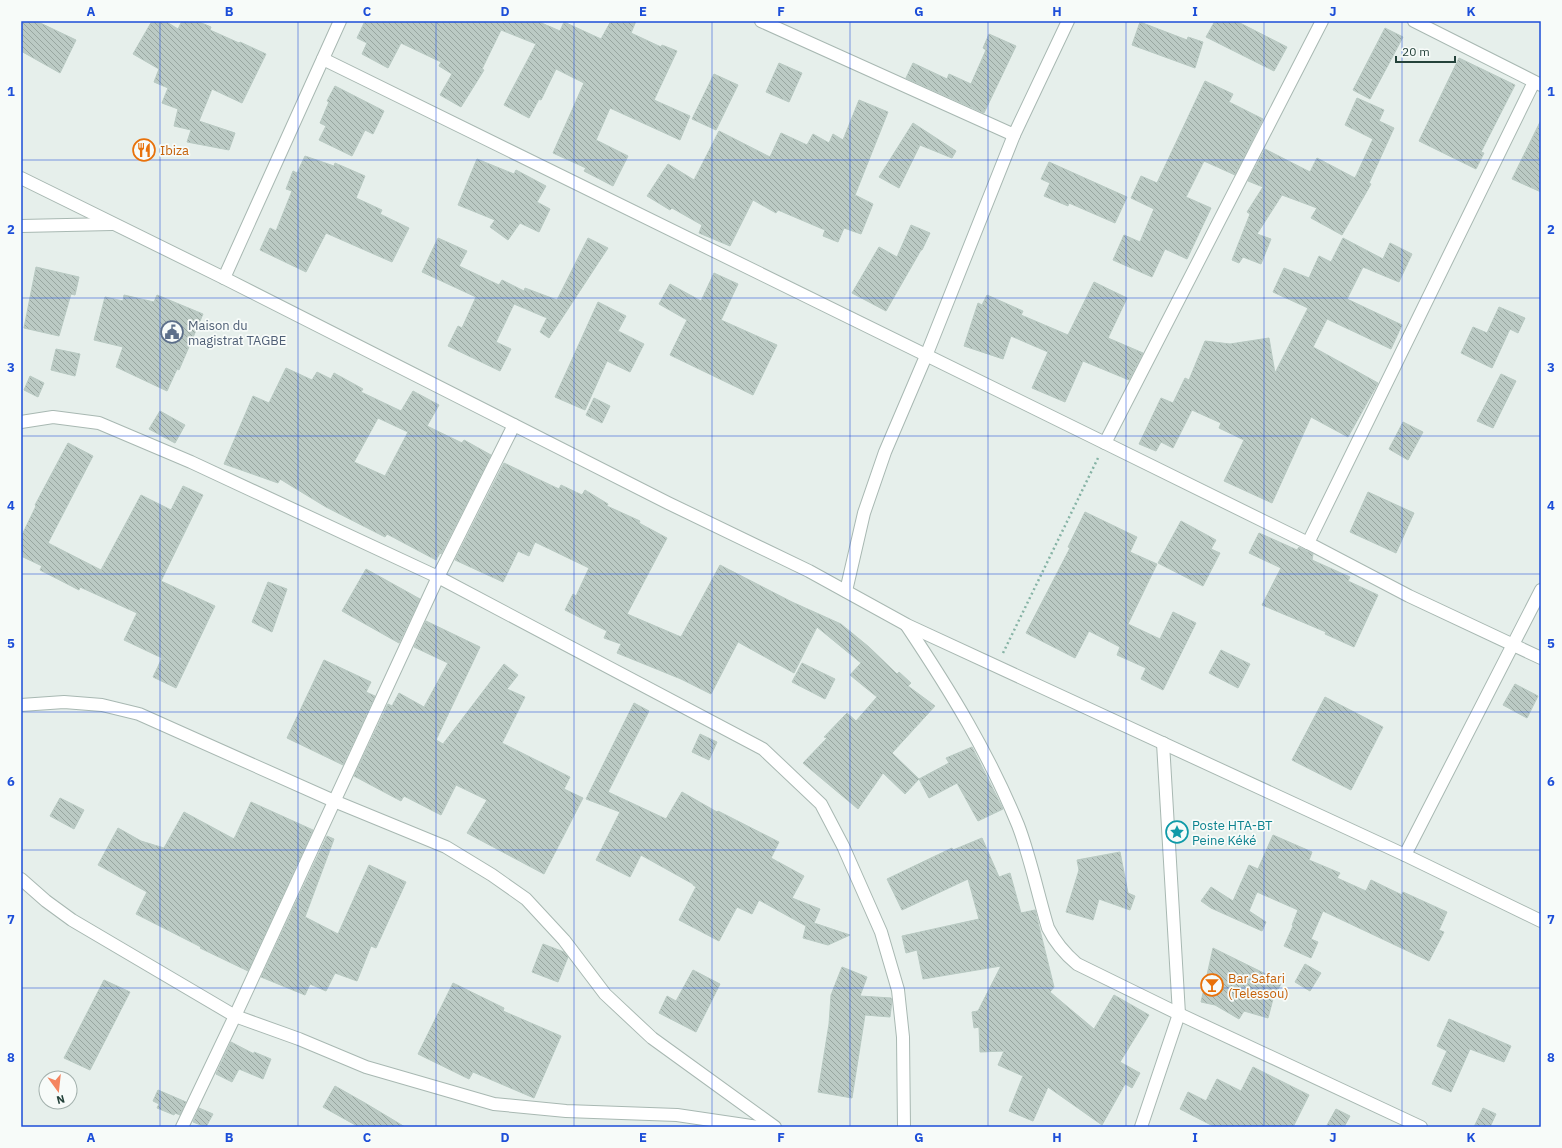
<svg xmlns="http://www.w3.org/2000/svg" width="1562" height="1148" viewBox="0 0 1562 1148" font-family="'IBM Plex Sans',sans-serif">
  <defs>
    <pattern id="building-back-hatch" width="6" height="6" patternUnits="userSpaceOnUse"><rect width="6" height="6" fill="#bbcac4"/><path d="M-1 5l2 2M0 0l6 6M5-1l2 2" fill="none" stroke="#98a6a0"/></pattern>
  </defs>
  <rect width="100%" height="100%" fill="#e6efeb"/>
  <g fill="url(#building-back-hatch)" stroke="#b8c9c2" fill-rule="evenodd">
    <polygon points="21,21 36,21 76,40 60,73 21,51"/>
    <polygon points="152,21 165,21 178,29 182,21 197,21 211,27 210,30 239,43 240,42 266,54 242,103 212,89 199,121 235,133 229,150 187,142 191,130 174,126 178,109 162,103 168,88 154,82 159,69 133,54"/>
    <polygon points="365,21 537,21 560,31 564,22 601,39 611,21 636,21 631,33 661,47 662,45 677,51 654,100 690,116 680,140 610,108 596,140 628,156 613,186 584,171 586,168 553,153 584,83 556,69 541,100 539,99 529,118 504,105 536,44 501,30 482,69 484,70 461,107 440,95 452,74 439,66 441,62 401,43 388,68 362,54 367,43 357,38"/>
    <polygon points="1215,21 1236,21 1287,47 1274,71 1206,37"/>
    <polygon points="1140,22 1187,40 1188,37 1203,42 1195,68 1132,45"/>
    <polygon points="1385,28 1403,37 1370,99 1353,90"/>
    <polygon points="989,34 1016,46 984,113 906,78 913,63 947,79 949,74 971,84 986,50 983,48"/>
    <polygon points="1459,58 1515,85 1481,152 1484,153 1476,169 1419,141"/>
    <polygon points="779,63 802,73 789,102 766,92"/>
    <polygon points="714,74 738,85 716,130 692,119"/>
    <polygon points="1205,81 1233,94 1229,102 1263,119 1235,175 1204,161 1186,197 1211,208 1187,259 1165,249 1152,277 1113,260 1124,235 1140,242 1154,209 1131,198 1141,176 1157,183"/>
    <polygon points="335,86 384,111 373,134 365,130 352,156 319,140 326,126 320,123 329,102 327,101"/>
    <polygon points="1357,98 1384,110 1379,121 1394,128 1369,183 1371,184 1342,235 1311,218 1317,208 1282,195 1257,234 1271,239 1261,264 1243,257 1239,263 1232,260 1250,214 1247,212 1263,187 1248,181 1265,149 1310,172 1317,158 1355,178 1373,139 1345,125"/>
    <polygon points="859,100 888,112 855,195 873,204 861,234 844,228 838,242 823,236 825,230 778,210 776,213 753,200 730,246 699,233 702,225 672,208 670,210 647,196 668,164 694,180 719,131 770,157 781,133 807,145 813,134 829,143 833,134 843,140"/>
    <polygon points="1541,120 1541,192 1512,179"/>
    <polygon points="913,123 956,151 952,158 920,145 899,188 879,177"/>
    <polygon points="305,156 334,166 335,163 365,176 356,198 382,210 380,214 409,228 392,262 326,233 306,272 260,250 270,228 276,231 292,191 286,189 293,171 297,173"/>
    <polygon points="477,159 514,174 516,170 546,186 537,202 550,209 539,232 520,223 508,240 490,227 495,220 458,205"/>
    <polygon points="1049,162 1127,197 1115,223 1069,203 1068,206 1044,196 1050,183 1041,179"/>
    <polygon points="911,225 930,233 922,250 921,250 886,311 852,293 879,247 897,257"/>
    <polygon points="438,238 467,251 459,266 499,285 502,280 524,291 525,288 557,300 588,238 608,248 549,338 540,332 547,318 514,304 496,342 511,349 500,371 448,346 458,326 462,328 476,297 422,272"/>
    <polygon points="1343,238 1383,259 1390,243 1412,254 1399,282 1363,267 1347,299 1402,325 1391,349 1327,319 1313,347 1378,383 1348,437 1311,417 1272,503 1224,481 1244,440 1219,428 1221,423 1192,410 1173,448 1161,442 1156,451 1139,444 1161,398 1173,403 1185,378 1189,380 1205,341 1230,344 1269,338 1275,373 1308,308 1273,292 1284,268 1309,278 1319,256 1331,262"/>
    <polygon points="36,267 79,277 75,295 71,294 59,336 24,328"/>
    <polygon points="714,273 738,284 721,320 777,345 753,395 670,355 687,320 659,304 670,284 701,301"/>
    <polygon points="1094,282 1127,298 1108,338 1143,353 1129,380 1083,361 1065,402 1032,388 1048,352 1011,336 1003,359 964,346 978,303 982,305 987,295 1023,311 1021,315 1068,335"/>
    <polygon points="124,295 154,302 157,295 203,314 179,370 177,369 167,391 116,367 123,347 94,340 105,297 123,301"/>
    <polygon points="598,302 626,316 618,331 644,344 630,372 607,361 585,410 555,397"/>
    <polygon points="1499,307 1525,318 1518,333 1510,329 1492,368 1461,353 1473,327 1487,333"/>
    <polygon points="56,349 80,354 75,376 51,370"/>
    <path d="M286,368L312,380L317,372L331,379L334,373L363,389L361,392L401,411L413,391L439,405L427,426L462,443L464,440L491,455L441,554L440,553L436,560L387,534L385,537L326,507L280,479L278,483L224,464L253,396L269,403ZM378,418L408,432L385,476L354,462Z"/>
    <polygon points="1501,374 1516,381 1493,428 1477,421"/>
    <polygon points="30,376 44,383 38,397 24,390"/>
    <polygon points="594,398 610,406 602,423 586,415"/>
    <polygon points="160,411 185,425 175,443 149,429"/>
    <polygon points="1403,422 1423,432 1408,460 1389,449"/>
    <polygon points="68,443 93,456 48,543 101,570 141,495 171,510 183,486 203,495 161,581 215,606 176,688 153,677 162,658 124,640 137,613 80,587 79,590 40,570 42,566 21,556 21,537 36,506 35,505"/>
    <polygon points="504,463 559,489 561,485 582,495 585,490 608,504 607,506 640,521 639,523 667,538 627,614 681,637 720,565 792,602 841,624 869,647 897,674 899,672 911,683 908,686 935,706 892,753 919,779 905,794 883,773 858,809 803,763 827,738 824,737 847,713 856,721 877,697 850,675 861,663 817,627 794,673 738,642 711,694 681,679 617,653 621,644 604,638 607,631 565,610 573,594 576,596 589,568 535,542 529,556 518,551 503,582 455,560"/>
    <polygon points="1368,492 1414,513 1396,553 1350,532"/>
    <polygon points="1085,512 1137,537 1130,552 1157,564 1128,624 1160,639 1173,612 1196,623 1163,690 1141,679 1146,668 1117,655 1120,647 1089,631 1075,658 1026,633 1070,548 1068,547"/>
    <polygon points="1181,521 1216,540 1211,549 1220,553 1203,586 1158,563"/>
    <polygon points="1259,533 1286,545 1297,550 1299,547 1313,554 1312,560 1350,577 1348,581 1378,595 1354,647 1325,634 1326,632 1262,605 1281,568 1249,553"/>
    <polygon points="366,569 420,599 399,643 342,611"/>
    <polygon points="268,582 287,589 272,632 252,622"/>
    <polygon points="426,621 480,647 436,740 443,744 504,664 518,675 507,689 525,697 502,743 570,777 564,789 583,798 544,874 467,833 487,800 456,785 441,815 404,796 401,801 354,776 388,704 392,706 399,693 424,707 448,663 414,647"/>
    <polygon points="1221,650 1250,664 1238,688 1209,673"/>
    <polygon points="324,660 371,682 366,692 375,696 343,765 287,738"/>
    <polygon points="802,663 835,679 825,699 792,682"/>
    <polygon points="1515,684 1538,696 1527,718 1503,705"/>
    <polygon points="1325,697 1383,727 1351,790 1292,760"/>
    <polygon points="634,703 649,711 608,792 666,819 682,792 717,812 718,811 779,842 771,858 804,876 792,898 820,909 814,923 850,935 828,945 803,938 806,926 759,900 752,914 737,907 719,941 679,920 696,887 693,885 693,884 641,855 630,877 596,860 620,812 586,799"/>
    <polygon points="700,734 717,742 709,760 692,752"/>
    <polygon points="972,747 1003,809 978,821 957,783 929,798 919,779 949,763 946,758"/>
    <polygon points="60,798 84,810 74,829 50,816"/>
    <polygon points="251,802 313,830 248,971 200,948 201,947 136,914 147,892 98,865 118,828 141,841 164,848 184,812 234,839"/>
    <polygon points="1273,835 1312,852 1309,860 1340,873 1337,878 1366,891 1371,880 1402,895 1403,892 1447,912 1439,930 1444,932 1429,961 1323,911 1311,939 1318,942 1311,958 1284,946 1293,926 1292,925 1298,910 1257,892 1249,911 1266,922 1262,931 1211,908 1201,901 1211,887 1233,901 1249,865 1258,869"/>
    <polygon points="327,836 334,839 305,917 338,934 369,865 406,882 376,948 371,946 357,981 335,973 326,991 310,984 305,995 261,977"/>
    <polygon points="982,838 999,877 1010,873 1021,913 1035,910 1054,987 1050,992 1094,1029 1114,995 1149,1015 1120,1062 1140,1073 1132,1088 1125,1084 1102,1125 1048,1087 1033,1121 1009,1111 1023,1076 998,1065 1004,1051 980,1052 979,1027 974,1028 972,1012 978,1011 1001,966 923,979 917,950 906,953 902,936 979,919 968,879 902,910 887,879 952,848 953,850"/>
    <polygon points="1120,852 1128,893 1135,896 1130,910 1099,899 1093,920 1066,912 1079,870 1077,860"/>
    <polygon points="543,944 564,952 568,957 558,982 532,972"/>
    <polygon points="1213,948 1282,982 1273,999 1268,1018 1244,1011 1239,1019 1215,1005 1201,1002"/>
    <polygon points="1305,964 1321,973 1310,991 1295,982"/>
    <polygon points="842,967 867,977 860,996 891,998 892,1000 890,1017 865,1015 852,1098 818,1092 829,1024 831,995"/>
    <polygon points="693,970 720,984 696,1032 659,1013 667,996 676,1001"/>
    <polygon points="104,980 130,992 90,1070 64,1058"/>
    <polygon points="453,983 504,1008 503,1011 561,1036 534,1098 473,1072 469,1079 418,1054"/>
    <polygon points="1449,1019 1511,1046 1504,1062 1470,1049 1451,1092 1432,1084 1447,1051 1437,1046"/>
    <polygon points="231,1042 254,1054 254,1052 271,1059 263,1079 239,1069 232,1082 216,1074"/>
    <polygon points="1253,1067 1309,1095 1293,1127 1215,1127 1180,1109 1188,1092 1206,1101 1217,1079 1241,1091"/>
    <polygon points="335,1086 365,1103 405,1127 359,1127 323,1107"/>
    <polygon points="158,1090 186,1102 180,1115 175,1113 174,1115 157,1108 159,1104 153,1101"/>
    <polygon points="199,1108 213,1114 206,1127 193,1122"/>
    <polygon points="1483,1108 1496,1114 1490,1127 1474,1127"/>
    <polygon points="1336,1109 1350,1116 1344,1127 1326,1127"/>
  </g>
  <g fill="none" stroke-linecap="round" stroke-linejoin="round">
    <g stroke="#a8b8b2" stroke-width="14">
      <g id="minor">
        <polyline points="761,21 1014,135"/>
        <polyline points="1414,21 1541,85"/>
        <polyline points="323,59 1105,443 1308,543 1409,596 1541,658"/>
        <polyline points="21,178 224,278 668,503 809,571 907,625 1405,855 1541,921"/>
        <polyline points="21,226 112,224"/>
        <polyline points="224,278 340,21"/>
        <polyline points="21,422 53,417 99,423 191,462 438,577 763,749 821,804 843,846 881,932 898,990 903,1037 904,1127"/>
        <polyline points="1105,443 1322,21"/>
        <polyline points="1308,543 1534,82"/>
        <polyline points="846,591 864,513 885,452 926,356 1014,135 1068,21"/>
        <path d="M907,626C951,692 988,752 1018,825C1030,856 1038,895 1048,928C1055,942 1064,953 1077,964L1179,1014L1421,1127"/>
        <polyline points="21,705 64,702 102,705 139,714 334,801 446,847 492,875 526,899 564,940 605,994 652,1038 775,1127"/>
        <polyline points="1405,855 1541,590"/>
        <polyline points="21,879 46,901 72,920 235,1016 299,1039 366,1067 494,1104 566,1111 677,1115 758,1127"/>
        <polyline points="182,1127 235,1016 438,577 514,425"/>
        <polyline points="1141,1127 1179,1014 1163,743"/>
      </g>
    </g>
    <polyline stroke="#86b3a5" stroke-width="2.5" stroke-dasharray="2 3" stroke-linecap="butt" points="1003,653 1098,458"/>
    <use href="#minor" stroke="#fff" stroke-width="12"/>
  </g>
  <path fill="none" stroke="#1d4ed8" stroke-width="1" stroke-opacity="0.55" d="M160,21V1127M298,21V1127M436,21V1127M574,21V1127M712,21V1127M850,21V1127M988,21V1127M1126,21V1127M1264,21V1127M1402,21V1127M21,160H1541M21,298H1541M21,436H1541M21,574H1541M21,712H1541M21,850H1541M21,988H1541"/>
  <defs>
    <g id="restaurant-ring" transform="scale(1.15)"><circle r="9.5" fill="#f7fbf9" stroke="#e8710a" stroke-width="1.5"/><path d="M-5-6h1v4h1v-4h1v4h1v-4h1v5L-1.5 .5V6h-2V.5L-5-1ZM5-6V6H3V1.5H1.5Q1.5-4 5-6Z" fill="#e8710a"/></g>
    <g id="civic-ring" transform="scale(1.15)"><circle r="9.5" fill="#f7fbf9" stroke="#5c6f8a" stroke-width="1.5"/><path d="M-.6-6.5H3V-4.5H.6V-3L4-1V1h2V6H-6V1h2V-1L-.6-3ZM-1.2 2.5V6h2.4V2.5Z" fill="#5c6f8a"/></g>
    <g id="sight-ring" transform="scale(1.15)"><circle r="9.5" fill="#f7fbf9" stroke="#0f9aa8" stroke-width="1.5"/><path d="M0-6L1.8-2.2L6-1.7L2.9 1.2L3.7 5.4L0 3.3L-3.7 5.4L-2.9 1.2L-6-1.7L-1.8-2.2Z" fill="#0f9aa8"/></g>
    <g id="bar-ring" transform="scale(1.15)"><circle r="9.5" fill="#f7fbf9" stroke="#e8710a" stroke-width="1.5"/><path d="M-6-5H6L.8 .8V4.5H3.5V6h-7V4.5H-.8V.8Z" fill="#e8710a"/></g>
  </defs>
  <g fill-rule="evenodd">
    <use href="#restaurant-ring" x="144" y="150"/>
    <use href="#civic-ring" x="172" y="332"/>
    <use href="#sight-ring" x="1177" y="832"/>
    <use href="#bar-ring" x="1212" y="985"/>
  </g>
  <g text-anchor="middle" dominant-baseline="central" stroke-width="3.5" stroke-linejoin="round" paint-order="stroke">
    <g font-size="13" fill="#c56008" stroke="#f7fbf9" text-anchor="start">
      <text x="160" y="150">Ibiza</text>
      <text x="1228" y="978">Bar Safari<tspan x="1228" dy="15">(Telessou)</tspan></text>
    </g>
    <g font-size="13" fill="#4e5e75" stroke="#f7fbf9" text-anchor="start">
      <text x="188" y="325">Maison du<tspan x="188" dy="15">magistrat TAGBE</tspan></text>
    </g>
    <g font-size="13" fill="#0d838f" stroke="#f7fbf9" text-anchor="start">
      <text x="1192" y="825">Poste HTA-BT<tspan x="1192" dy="15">Peine Kéké</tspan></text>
    </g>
  </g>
  <rect width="1562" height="1148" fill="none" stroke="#f7fbf9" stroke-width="44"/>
  <g transform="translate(58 1090) rotate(165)"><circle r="19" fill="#f7fbf9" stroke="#a3b1ad"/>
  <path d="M0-3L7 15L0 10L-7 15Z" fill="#f4845f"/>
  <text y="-6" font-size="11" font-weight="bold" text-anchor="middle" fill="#24423a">N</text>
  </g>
  <path d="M1396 56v6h59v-6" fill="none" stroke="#24423a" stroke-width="2"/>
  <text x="1402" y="56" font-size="12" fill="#24423a" stroke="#f7fbf9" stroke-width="3" paint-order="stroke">20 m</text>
  <rect x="22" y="22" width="1518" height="1104" fill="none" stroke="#1d4ed8" stroke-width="1.5"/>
  <g font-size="13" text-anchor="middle" font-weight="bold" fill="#1d4ed8">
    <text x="91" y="16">A</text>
    <text x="229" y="16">B</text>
    <text x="367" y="16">C</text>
    <text x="505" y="16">D</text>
    <text x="643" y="16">E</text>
    <text x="781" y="16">F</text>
    <text x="919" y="16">G</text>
    <text x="1057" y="16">H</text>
    <text x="1195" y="16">I</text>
    <text x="1333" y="16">J</text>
    <text x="1471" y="16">K</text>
    <text x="11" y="96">1</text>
    <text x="1551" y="96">1</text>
    <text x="11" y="234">2</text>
    <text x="1551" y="234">2</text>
    <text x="11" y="372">3</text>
    <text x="1551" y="372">3</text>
    <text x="11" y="510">4</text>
    <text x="1551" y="510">4</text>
    <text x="11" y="648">5</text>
    <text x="1551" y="648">5</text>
    <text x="11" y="786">6</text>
    <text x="1551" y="786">6</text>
    <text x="11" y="924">7</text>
    <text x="1551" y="924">7</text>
    <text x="11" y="1062">8</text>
    <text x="1551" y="1062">8</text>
    <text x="91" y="1142">A</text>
    <text x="229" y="1142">B</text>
    <text x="367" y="1142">C</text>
    <text x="505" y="1142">D</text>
    <text x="643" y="1142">E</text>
    <text x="781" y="1142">F</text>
    <text x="919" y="1142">G</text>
    <text x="1057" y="1142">H</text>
    <text x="1195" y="1142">I</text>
    <text x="1333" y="1142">J</text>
    <text x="1471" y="1142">K</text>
  </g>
</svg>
